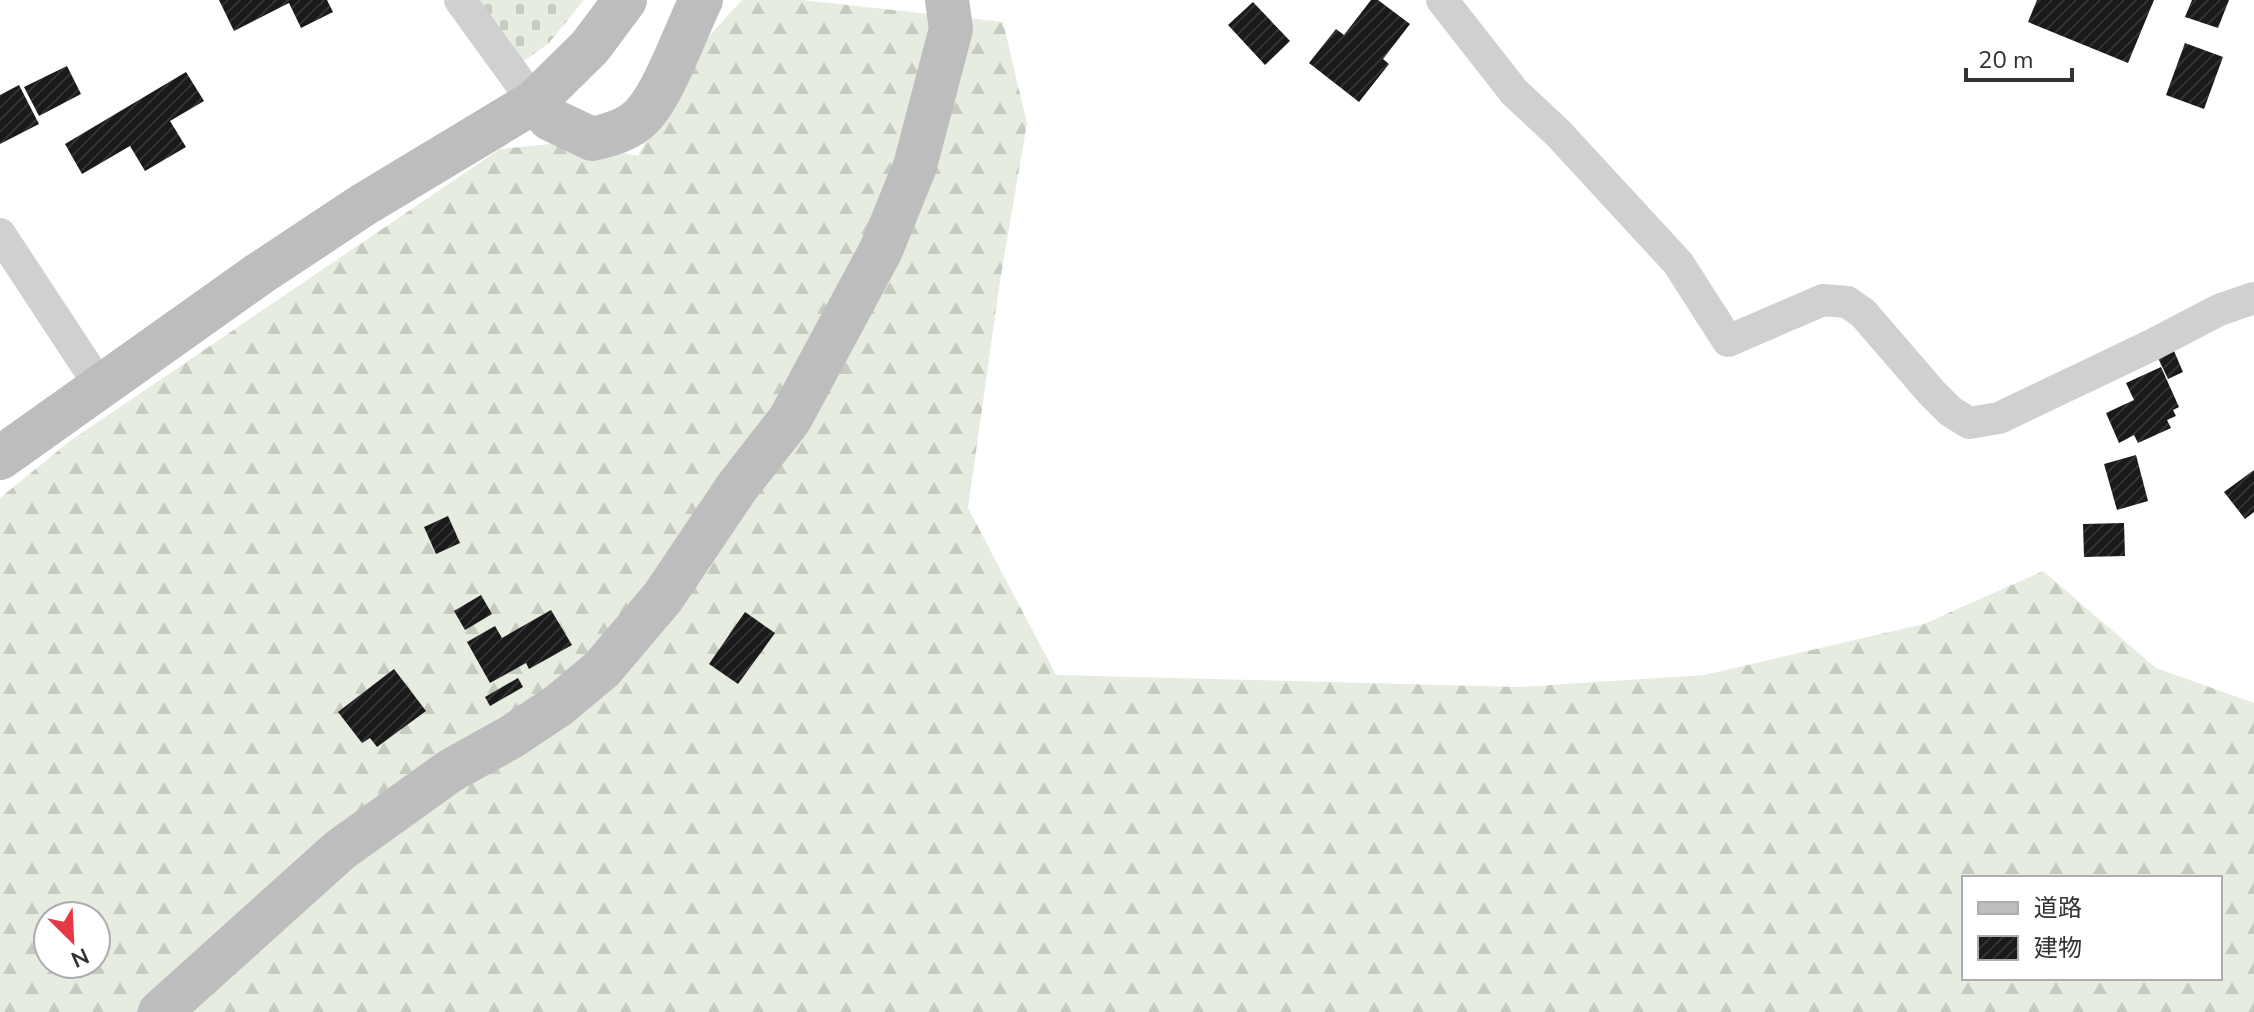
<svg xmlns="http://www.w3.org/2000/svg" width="2254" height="1012" viewBox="0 0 2254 1012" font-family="'Nunito Sans','Noto Sans JP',sans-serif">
  <defs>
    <pattern id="forest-firs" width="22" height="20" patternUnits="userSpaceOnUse" patternTransform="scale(2)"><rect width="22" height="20" fill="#e6ecdf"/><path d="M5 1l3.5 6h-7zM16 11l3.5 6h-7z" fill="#c6cbc0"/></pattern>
    <pattern id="cemetery-stones" width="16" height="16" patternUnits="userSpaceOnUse" patternTransform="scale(2)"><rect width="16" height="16" fill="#e6ecdf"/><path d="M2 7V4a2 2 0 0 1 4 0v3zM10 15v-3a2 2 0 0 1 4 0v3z" fill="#c6cbc0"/></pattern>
    <pattern id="building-hatch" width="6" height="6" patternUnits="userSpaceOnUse" patternTransform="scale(2)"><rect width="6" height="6" fill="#1a1a1a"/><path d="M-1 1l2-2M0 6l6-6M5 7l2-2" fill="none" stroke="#333"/></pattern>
  </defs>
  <rect width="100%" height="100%" fill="#fff"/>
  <path fill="url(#forest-firs)" fill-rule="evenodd" d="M742,0H802L1003,22L1027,123L1000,281L968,508L1056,675L1519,687L1704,675L1924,624L2043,571L2156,668L2254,703V1012H0V498L70,441L500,149L570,142L638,156L690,57ZM1964,878H2220V978H1964ZM48,916H96V964H48Z"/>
  <polygon fill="url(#cemetery-stones)" points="472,0 584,0 548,44 522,62"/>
  <g fill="url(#building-hatch)">
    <polygon points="219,0 327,0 333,12 301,28 289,3 234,31"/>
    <polygon points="1371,0 1378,0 1410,24 1383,59 1389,64 1359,102 1309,63 1336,29 1344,35"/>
    <polygon points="2037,0 2154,0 2128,63 2028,22"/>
    <polygon points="2192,0 2229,0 2218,28 2185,17"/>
    <polygon points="1253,2 1290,41 1265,65 1228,25"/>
    <polygon points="2185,43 2223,57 2204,109 2166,95"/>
    <polygon points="67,66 81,94 39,116 24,87"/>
    <polygon points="186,72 204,101 170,121 186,147 145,171 130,146 82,174 65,144"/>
    <polygon points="19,85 39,124 0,144 0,95"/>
    <polygon points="2174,351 2183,372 2168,379 2158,358"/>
    <polygon points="2161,367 2179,407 2173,410 2176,416 2167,420 2171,428 2138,443 2134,435 2119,443 2106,413 2134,400 2126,383"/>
    <polygon points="2136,455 2148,501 2117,510 2104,464"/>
    <polygon points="2254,470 2254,512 2245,519 2224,492"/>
    <polygon points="448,516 460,543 436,554 424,527"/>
    <polygon points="2124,523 2125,556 2084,557 2083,524"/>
    <polygon points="481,595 492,614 465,630 454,611"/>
    <polygon points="551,610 572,645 529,669 526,663 490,683 467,642 495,626 502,638"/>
    <polygon points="745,612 775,633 738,684 709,664"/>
    <polygon points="394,669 426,711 377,747 370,738 362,743 338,712"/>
    <polygon points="518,678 523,687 490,706 485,697"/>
  </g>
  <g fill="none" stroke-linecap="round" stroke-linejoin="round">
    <g stroke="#d0d0d0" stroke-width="32">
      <polyline points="460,0 534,102"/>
      <polyline points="1442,0 1514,92 1558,133 1678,263 1728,341 1823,300 1847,302 1863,313 1932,393 1950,411 1969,423 1999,418 2152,345 2219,310 2254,298"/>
      <polyline points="0,234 100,386"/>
    </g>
    <g stroke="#bdbdbd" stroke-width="44">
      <path d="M534,102L550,119L592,139C609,135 629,130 642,116C664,94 686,30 701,0"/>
      <polyline points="0,458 259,274 363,205 534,102 590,47 625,0"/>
      <polyline points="160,1012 340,850 450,771 511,737 559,705 602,669 663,597 737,487 790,419 881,250 915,166 951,29 947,0"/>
    </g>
  </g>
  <rect x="1962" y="876" width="260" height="104" fill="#ffffff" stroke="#adadad" stroke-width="2"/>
  <rect x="1978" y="902" width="40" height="12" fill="#bdbdbd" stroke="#adadad" stroke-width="2"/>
  <text x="2034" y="916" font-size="24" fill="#333333">道路</text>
  <rect x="1978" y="936" width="40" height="24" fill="url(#building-hatch)" stroke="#adadad" stroke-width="2"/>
  <text x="2034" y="956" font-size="24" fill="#333333">建物</text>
  <g transform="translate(72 940) rotate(156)"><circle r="38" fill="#ffffff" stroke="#adadad" stroke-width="2"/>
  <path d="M0-6L14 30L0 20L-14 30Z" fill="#e63946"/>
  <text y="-12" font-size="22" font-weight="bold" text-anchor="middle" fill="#333333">N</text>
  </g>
  <path d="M1966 68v12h106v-12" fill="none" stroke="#333333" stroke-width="4"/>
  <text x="1978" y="68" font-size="24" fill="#333333" stroke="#ffffff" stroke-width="6" paint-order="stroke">20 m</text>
</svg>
